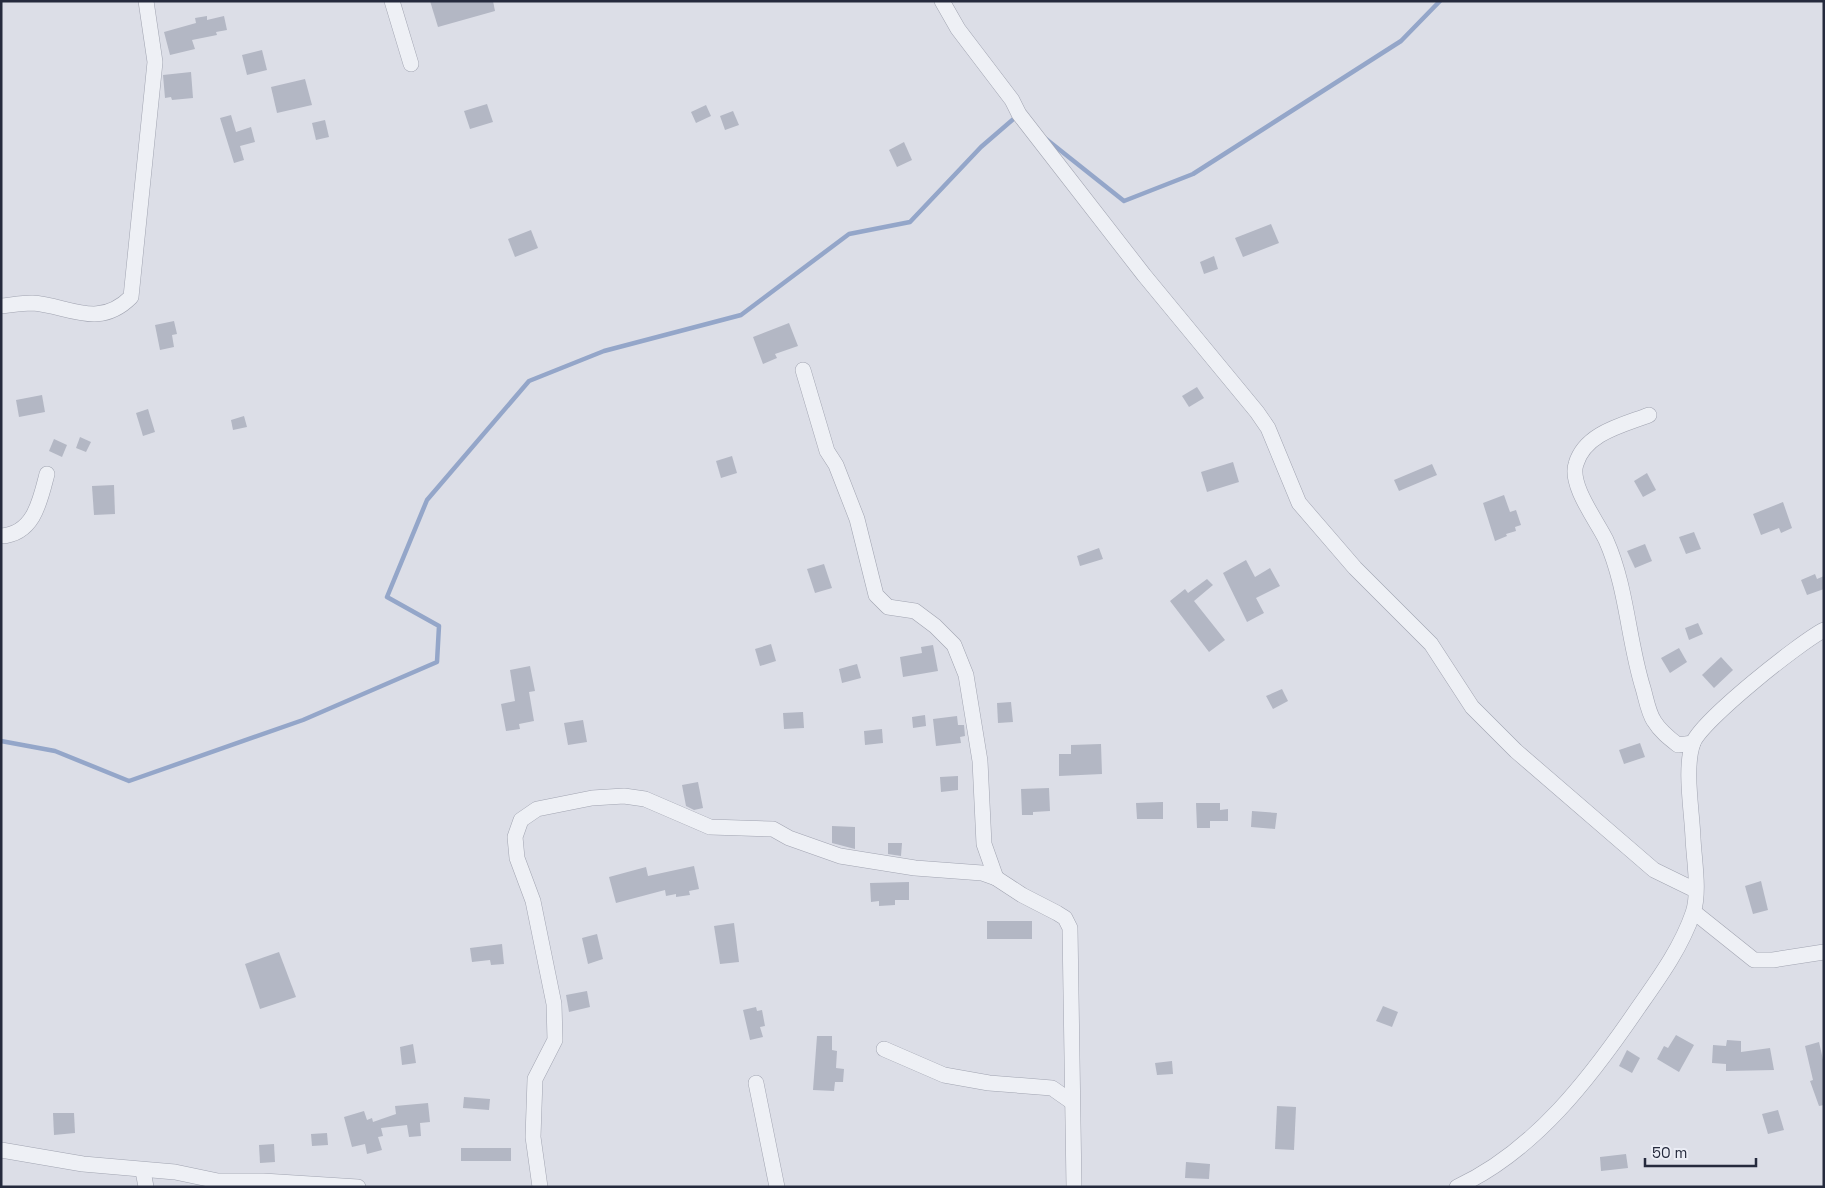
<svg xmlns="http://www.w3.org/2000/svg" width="1825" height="1188" viewBox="0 0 1825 1188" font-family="'Space Grotesk',sans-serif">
  <rect width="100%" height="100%" fill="#dcdee7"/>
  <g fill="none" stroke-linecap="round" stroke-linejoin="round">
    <g stroke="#94a6c9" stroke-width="4.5">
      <polyline points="1046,139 1124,201 1193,174 1401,41 1440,1"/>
      <polyline points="1,741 55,751 129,781 303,720 437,662 439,626 387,597 427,500 529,381 604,351 741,315 849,234 910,222 981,147 1017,116"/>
    </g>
  </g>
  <g fill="#b3b7c4">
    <polygon points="430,1 493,1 495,11 438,27"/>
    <polygon points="207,16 207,20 224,16 227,30 216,32 217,35 192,40 195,49 170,55 164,32 196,23 195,18"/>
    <polygon points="262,50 267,70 247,75 242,55"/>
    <polygon points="191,72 193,98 172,100 171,97 165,98 163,75"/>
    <polygon points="305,79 312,105 277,113 271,87"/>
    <polygon points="487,104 493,122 470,129 464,111"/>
    <polygon points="706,105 711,116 696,123 691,112"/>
    <polygon points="733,111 739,125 725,130 720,116"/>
    <polygon points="231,115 236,132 251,127 255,142 240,146 244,160 234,163 220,118"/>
    <polygon points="325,120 329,137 316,140 312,123"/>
    <polygon points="904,142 912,160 897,167 889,150"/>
    <polygon points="1271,224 1279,243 1243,257 1235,238"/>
    <polygon points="531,230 538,248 515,257 508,239"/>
    <polygon points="1214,256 1218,269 1204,274 1200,262"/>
    <polygon points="174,321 177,334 172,335 174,347 160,350 155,325"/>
    <polygon points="789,323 798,346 775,354 777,358 763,364 753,337"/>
    <polygon points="1197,387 1204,398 1189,407 1182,396"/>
    <polygon points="42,395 45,412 19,417 16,400"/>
    <polygon points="148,409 155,432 143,436 136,413"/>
    <polygon points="244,416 247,427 233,430 231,420"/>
    <polygon points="80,437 91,442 86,452 76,448"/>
    <polygon points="54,439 67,445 62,457 49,451"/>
    <polygon points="732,456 737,473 721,478 716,461"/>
    <polygon points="1233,462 1239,482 1207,492 1201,472"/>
    <polygon points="1432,464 1437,475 1399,491 1394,480"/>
    <polygon points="1647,473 1656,490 1643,497 1634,481"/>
    <polygon points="114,485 115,514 94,515 92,486"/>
    <polygon points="1504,495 1510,512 1516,510 1521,525 1515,527 1516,531 1506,534 1507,536 1495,541 1483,503"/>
    <polygon points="1783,502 1792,528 1781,533 1779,528 1761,535 1753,514"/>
    <polygon points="1694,532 1701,549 1686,554 1679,537"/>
    <polygon points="1645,544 1652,561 1635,568 1627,551"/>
    <polygon points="1099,548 1103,559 1080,566 1077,556"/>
    <polygon points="1246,560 1255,577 1270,568 1280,586 1256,598 1264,613 1247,622 1223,573"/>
    <polygon points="824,564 832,588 815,593 807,569"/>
    <polygon points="1815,574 1817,579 1824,576 1824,589 1807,595 1801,580"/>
    <polygon points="1207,579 1213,585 1194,601 1225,640 1209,652 1170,601 1185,589 1188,593"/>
    <polygon points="1698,623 1703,634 1689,640 1685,628"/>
    <polygon points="771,644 776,661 760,666 755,649"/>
    <polygon points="933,645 938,671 903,677 900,657 922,653 921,647"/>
    <polygon points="1679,648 1687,662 1670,673 1661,658"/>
    <polygon points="1721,657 1733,670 1714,688 1702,675"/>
    <polygon points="857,664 861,678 842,683 839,669"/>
    <polygon points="530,666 535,691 529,692 534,721 519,724 520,729 506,731 501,704 515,701 510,670"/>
    <polygon points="1282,689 1288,701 1273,709 1266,696"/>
    <polygon points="1011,702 1013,722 998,723 997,703"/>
    <polygon points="803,712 804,728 784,729 783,713"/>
    <polygon points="925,715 926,726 913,728 912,717"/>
    <polygon points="957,716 958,725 964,725 965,736 960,737 961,743 936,746 933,719"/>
    <polygon points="583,720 587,742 568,745 564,723"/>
    <polygon points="882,729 883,743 865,745 864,731"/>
    <polygon points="1640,743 1645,757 1624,764 1619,750"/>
    <polygon points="1101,744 1102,774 1059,776 1059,754 1071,754 1071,745"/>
    <polygon points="958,776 958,790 941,792 940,777"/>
    <polygon points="698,782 703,808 694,810 686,806 682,785"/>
    <polygon points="1049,788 1050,811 1033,812 1033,815 1022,815 1021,789"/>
    <polygon points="1163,802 1163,819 1137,819 1136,803"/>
    <polygon points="1196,803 1220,803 1220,810 1228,809 1228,821 1210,821 1210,828 1197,828"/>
    <polygon points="1252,811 1277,813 1275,829 1251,827"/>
    <polygon points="832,826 855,827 855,849 832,843"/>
    <polygon points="888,843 902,843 901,856 888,854"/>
    <polygon points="694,866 699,889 689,891 690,895 676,897 676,894 666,896 665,890 616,903 609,877 646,867 648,876"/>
    <polygon points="1761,881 1768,910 1753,914 1745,886"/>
    <polygon points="909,882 909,900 895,900 895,905 879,906 879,901 871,902 870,883"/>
    <rect x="987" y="921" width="45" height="18"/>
    <polygon points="734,923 739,962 720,964 714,926"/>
    <polygon points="597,934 603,959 588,964 582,938"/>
    <polygon points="502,944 504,964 491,965 490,960 472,962 470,948"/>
    <polygon points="279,952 296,997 260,1009 245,964"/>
    <polygon points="587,991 590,1007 569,1012 566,995"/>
    <polygon points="1383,1006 1398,1012 1392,1027 1376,1021"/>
    <polygon points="756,1007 757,1011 762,1010 765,1026 760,1027 763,1037 750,1040 743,1010"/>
    <polygon points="1676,1035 1694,1045 1679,1072 1657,1059 1664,1046 1668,1048"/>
    <polygon points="817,1036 832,1036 832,1050 837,1051 836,1068 844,1069 843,1082 835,1082 834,1091 813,1090"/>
    <polygon points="1727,1040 1741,1041 1741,1052 1770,1048 1774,1070 1726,1071 1726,1064 1712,1063 1713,1045 1726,1046"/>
    <polygon points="1819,1042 1824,1064 1824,1105 1819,1106 1810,1081 1813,1080 1805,1046"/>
    <polygon points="413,1044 416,1063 402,1065 400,1047"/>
    <polygon points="1627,1050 1640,1058 1632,1073 1619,1066"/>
    <polygon points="1172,1061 1173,1074 1157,1075 1155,1063"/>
    <polygon points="464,1097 490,1099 489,1110 463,1108"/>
    <polygon points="428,1103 430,1122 420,1123 421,1136 409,1137 407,1125 381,1128 383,1136 378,1137 382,1150 367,1154 365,1144 352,1147 344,1117 364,1111 367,1120 372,1118 373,1122 396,1114 395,1106"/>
    <polygon points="1277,1106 1296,1107 1294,1150 1275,1149"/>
    <polygon points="1778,1110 1784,1130 1768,1134 1762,1114"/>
    <polygon points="53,1113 74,1113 75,1133 54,1135"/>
    <polygon points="327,1133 328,1145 312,1146 311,1134"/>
    <polygon points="274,1144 275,1162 260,1163 259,1145"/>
    <rect x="461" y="1148" width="50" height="13"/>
    <polygon points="1626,1154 1628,1168 1601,1171 1600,1157"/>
    <polygon points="1186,1162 1210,1164 1209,1179 1185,1178"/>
  </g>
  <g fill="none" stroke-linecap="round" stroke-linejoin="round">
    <g stroke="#a1a4b1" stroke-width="16">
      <g id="minor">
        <polyline points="392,1 411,64"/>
        <polyline points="942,1 958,29 1012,100 1019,114 1144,275 1257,412 1268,428 1299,503 1355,568 1431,644 1472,707 1516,751 1654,870 1695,890"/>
        <path d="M1,306C11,305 22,303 32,303C68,305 98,330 131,297L155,62L146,1"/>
        <polyline points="803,370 827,451 836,465 857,519 876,595 888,607 915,611 935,626 954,645 966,675 980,761 984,844 996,878"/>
        <path d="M1649,415C1623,425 1585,433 1576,464C1569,485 1597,521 1606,540C1627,587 1628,640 1643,688C1646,698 1648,712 1654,721C1660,731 1669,738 1678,745L1693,743"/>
        <path d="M1,536C34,534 40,501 47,474"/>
        <polyline points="1694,912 1754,960 1773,960 1824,952"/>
        <polyline points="884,1049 944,1075 989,1083 1052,1088 1072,1102"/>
        <polyline points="756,1083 777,1187"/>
        <polyline points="1,1150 83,1164 175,1172 218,1181 263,1181 358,1187"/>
        <polyline points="143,1171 146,1187"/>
        <polyline points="540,1187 533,1137 535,1079 555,1040 554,1004 533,901 517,858 515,837 521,820 537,809 592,798 624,796 645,799 710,827 773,829 789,838 840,856 915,868 982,873 996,878 1022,895 1057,913 1065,918 1070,928 1074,1187"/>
        <path d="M1457,1187C1535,1151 1591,1077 1638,1008C1659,978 1681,948 1693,913C1700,892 1694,860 1693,838C1692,811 1684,768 1693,743C1701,721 1800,642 1824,630"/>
      </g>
    </g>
    <use href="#minor" stroke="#eef0f5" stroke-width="15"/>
  </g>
  <rect width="1825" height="1188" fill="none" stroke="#252a3d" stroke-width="5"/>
  <path d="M1645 1158v8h111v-8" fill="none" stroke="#252a3d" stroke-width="2.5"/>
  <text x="1652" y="1158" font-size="15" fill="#252a3d" stroke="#ebedf5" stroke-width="4" paint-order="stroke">50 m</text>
</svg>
